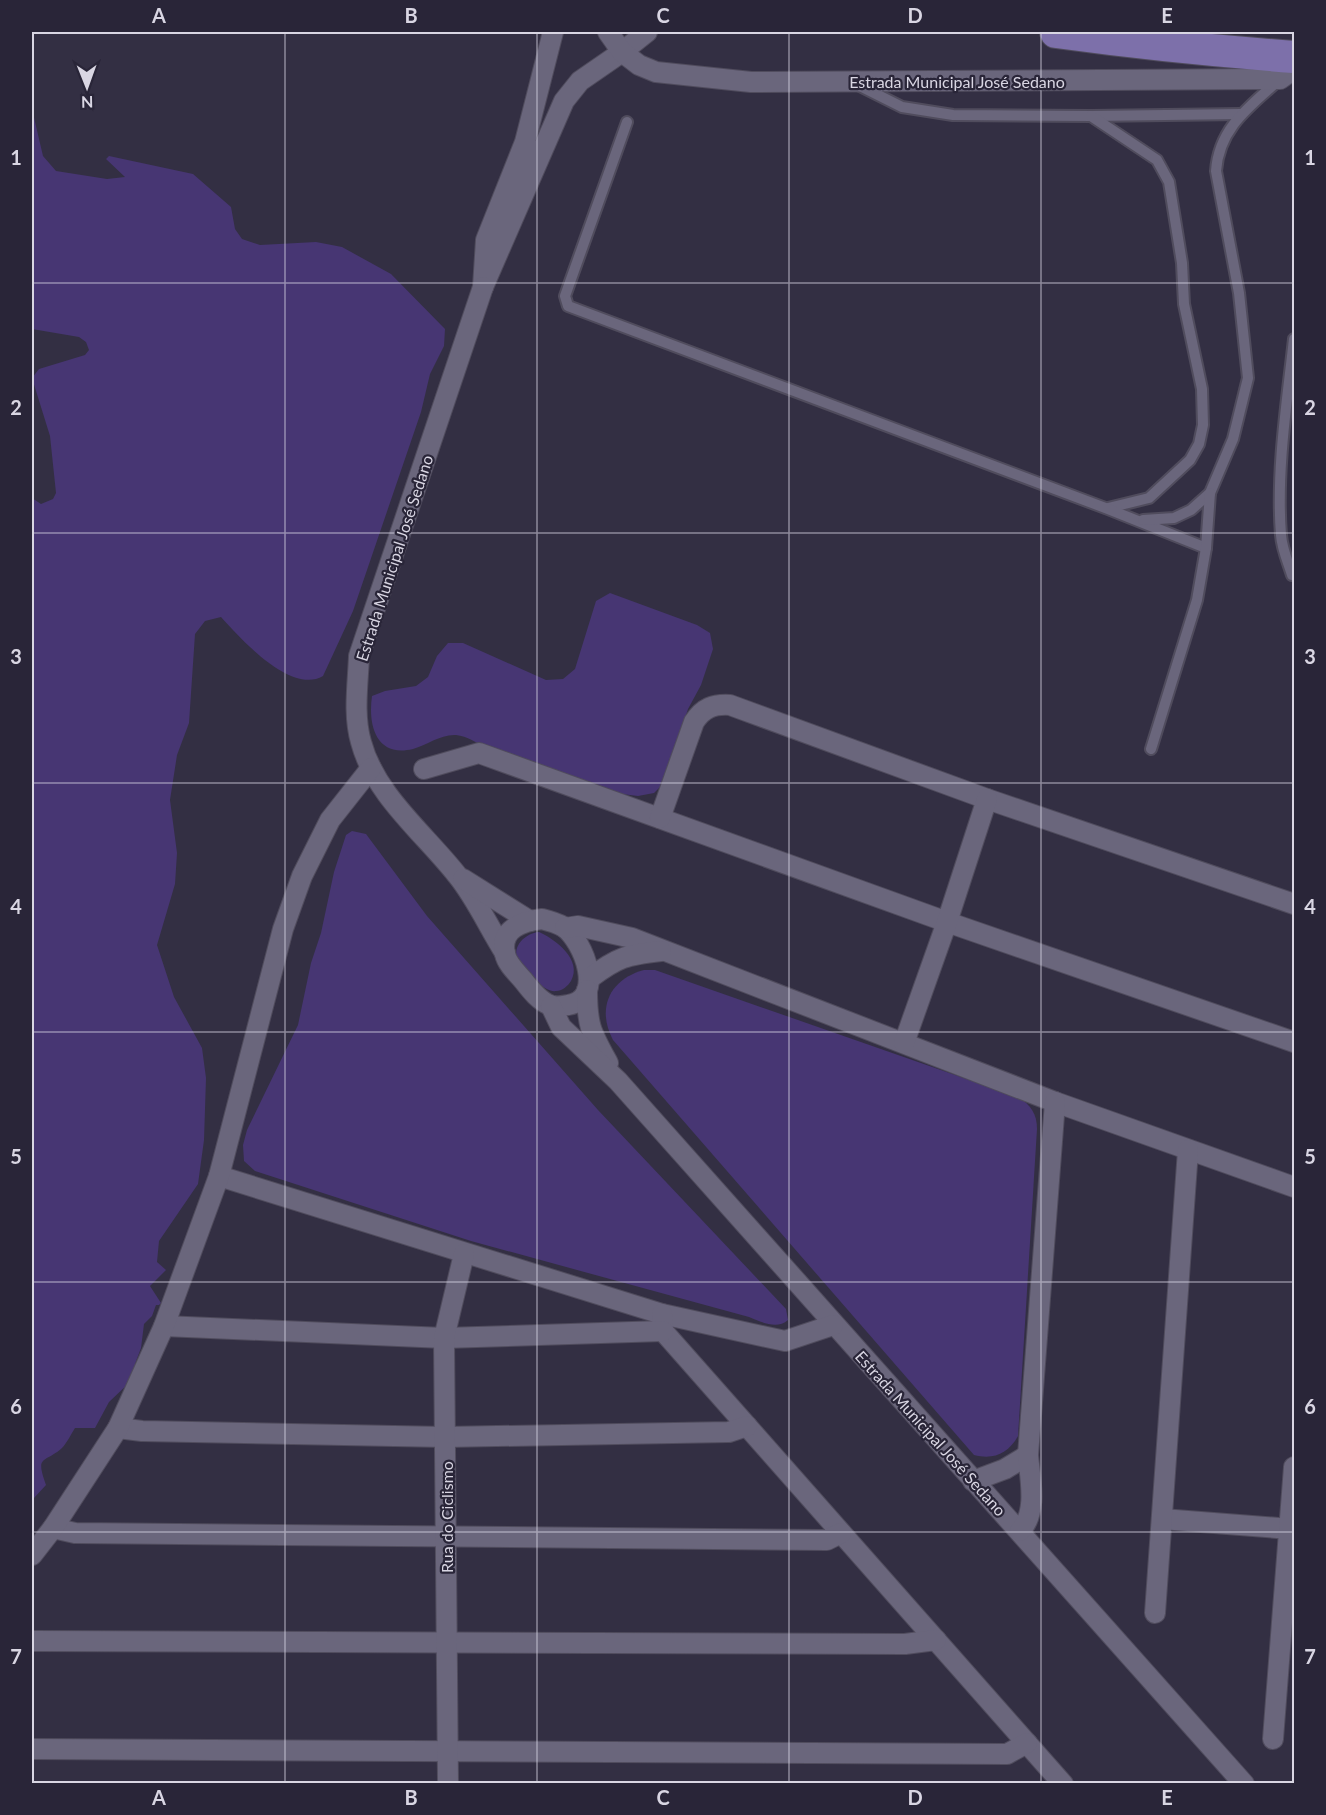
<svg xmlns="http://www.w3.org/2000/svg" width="1326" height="1815" viewBox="0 0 1326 1815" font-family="Lato,sans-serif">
  <rect width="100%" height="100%" fill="#332f43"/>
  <g fill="#473673">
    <path d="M32,109L43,156L56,171L107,179L125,177L106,159L109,156L193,174L231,207L235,229L242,239L260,245L316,242L342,247L391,274L445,329L444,346L430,374L421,412L353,611L323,676C291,695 240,638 221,617L205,621L195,634L189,723L177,755L170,800L177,853L175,884L157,945L174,997L202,1048L206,1078L204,1140L198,1184L159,1241L157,1262L166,1270L150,1286L161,1303L159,1305H156L152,1316L144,1324L141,1348L135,1364V1372L129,1383L109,1402L95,1428H75C71,1434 67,1443 62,1448C44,1464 35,1454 46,1485L34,1498L32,1512V498L41,504L53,499L56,493L50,436L32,378L39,369L85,355L89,350L86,342L79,337L32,329Z"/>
    <path d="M610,593L697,625L710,633L713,649L701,685L688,709L665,782L654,793L638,796L622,794L486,748C477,743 467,736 456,735C441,734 427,745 413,749C375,758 368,724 372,696L385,691L416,686L428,677L437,656L448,643H463L546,680L563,679L575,669L596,601Z"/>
    <path d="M352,831L366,834L427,916L598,1110L786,1309L788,1320C777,1330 761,1322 749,1317L471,1241L255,1171L244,1161L243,1145L247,1130L298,1025L311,963L321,933L334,872L346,835Z"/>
    <path d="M539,932C555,939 583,960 571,981C568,986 562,991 556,991C545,993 523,971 518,961C511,946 526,933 539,932Z"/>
    <path d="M644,970H655L1018,1097C1031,1105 1037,1114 1037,1129L1018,1436C1008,1454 993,1460 974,1455L613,1040C596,1008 610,979 644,970Z"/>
  </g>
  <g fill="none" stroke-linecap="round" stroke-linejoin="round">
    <g stroke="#504c5d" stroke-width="14">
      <g id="service">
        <polyline points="858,85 902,107 953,115 1091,116 1241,114"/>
        <polyline points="1091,116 1157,160 1169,182 1182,263 1184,304 1202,389 1203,425 1199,444 1190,460 1149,498 1108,508"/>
        <polyline points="627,122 565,296 568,306 1108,509 1206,548"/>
        <path d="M1294,339C1287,402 1276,471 1281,535C1282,549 1288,562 1292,575H1294"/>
        <path d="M1143,520L1174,518L1191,510L1210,493L1233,439L1248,378L1239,293L1216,171C1219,128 1249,107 1279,80"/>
        <polyline points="1151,749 1197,600 1206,548 1210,493"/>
      </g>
    </g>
    <g stroke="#504c5d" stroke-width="22">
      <g id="minor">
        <polyline points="553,32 525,142 486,240 483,287 564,101 580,81 622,52 647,32"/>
        <polyline points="608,32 622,52 639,65 656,72 751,82 1280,79 1294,69"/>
        <path d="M483,287L359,656C358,683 353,715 361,742C375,795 424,833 457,875C476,898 489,928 505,953"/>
        <polyline points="424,769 479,753 947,922 1294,1042"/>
        <path d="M660,818L694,722C703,708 713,704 730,705L987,799L1294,904"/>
        <polyline points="463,879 530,921"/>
        <path d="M542,919C550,921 557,923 564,927C584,942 606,999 568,1005C563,1006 554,1007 550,1005C539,1001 530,989 523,980C517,973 507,964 505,954C499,929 523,921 542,919Z"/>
        <polyline points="565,928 578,926 632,938 1055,1102 1294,1187"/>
        <path d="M590,978C618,957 626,955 661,951"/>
        <path d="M587,990C587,1026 591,1032 608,1063"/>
        <polyline points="551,1006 561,1027 618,1081 1244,1784"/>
        <polyline points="904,1043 947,922 987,799"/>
        <polyline points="219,1176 662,1314 785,1341 833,1325"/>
        <polyline points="662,1314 663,1331 1063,1784"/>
        <polyline points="164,1326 444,1338 663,1331"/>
        <polyline points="118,1428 142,1431 445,1437 729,1432 747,1426"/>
        <polyline points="973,1481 1005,1469 1028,1455"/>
        <polyline points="1162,1519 1291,1529"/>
        <polyline points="53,1528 75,1533 827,1540 841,1533"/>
        <path d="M1020,1531C1038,1513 1030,1478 1028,1455L1055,1102"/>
        <polyline points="32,1555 53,1528 118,1428 164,1326 219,1176 283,929 302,876 330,820 371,768"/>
        <polyline points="1155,1613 1188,1150"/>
        <polyline points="32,1641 905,1644 936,1640"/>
        <polyline points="1273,1739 1294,1467"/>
        <polyline points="32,1749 1007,1754 1027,1743"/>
        <polyline points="448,1784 444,1338 464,1254"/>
      </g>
    </g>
    <g stroke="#504c5d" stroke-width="34">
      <path id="primary" d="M1056,32C1136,43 1215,51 1294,57"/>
    </g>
    <use href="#service" stroke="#6a667c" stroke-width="10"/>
    <use href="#minor" stroke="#6a667c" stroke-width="20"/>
    <use href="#primary" stroke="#7d70aa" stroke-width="32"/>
  </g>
  <path fill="none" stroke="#d9d6e3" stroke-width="1.5" stroke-opacity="0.55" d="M285,32V1784M537,32V1784M789,32V1784M1041,32V1784M32,283H1294M32,533H1294M32,783H1294M32,1032H1294M32,1282H1294M32,1532H1294"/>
  <g text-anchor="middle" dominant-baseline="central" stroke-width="4.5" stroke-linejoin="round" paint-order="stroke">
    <g font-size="16" fill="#d9d6e3" stroke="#292538">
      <text x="957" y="81">Estrada Municipal José Sedano</text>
      <text transform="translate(394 558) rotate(-72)">Estrada Municipal José Sedano</text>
      <text transform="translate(931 1433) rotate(48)">Estrada Municipal José Sedano</text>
      <text transform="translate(446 1517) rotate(-90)">Rua do Ciclismo</text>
    </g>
  </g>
  <rect width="1326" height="1815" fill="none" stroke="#292538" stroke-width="66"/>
  <g transform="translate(87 87) rotate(179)" stroke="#292538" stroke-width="4.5" paint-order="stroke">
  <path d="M0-4.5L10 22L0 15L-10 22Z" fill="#d9d6e3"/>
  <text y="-9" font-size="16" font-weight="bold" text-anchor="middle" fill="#d9d6e3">N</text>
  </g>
  <rect x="33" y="33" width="1260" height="1749" fill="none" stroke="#d9d6e3" stroke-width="2"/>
  <g font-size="20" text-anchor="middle" font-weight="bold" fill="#d9d6e3">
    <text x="159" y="23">A</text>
    <text x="411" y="23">B</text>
    <text x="663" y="23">C</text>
    <text x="915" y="23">D</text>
    <text x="1167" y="23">E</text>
    <text x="16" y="165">1</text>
    <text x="1310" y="165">1</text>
    <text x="16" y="415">2</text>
    <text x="1310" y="415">2</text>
    <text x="16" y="664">3</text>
    <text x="1310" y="664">3</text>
    <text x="16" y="914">4</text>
    <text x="1310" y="914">4</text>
    <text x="16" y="1164">5</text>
    <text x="1310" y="1164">5</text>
    <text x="16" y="1414">6</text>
    <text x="1310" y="1414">6</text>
    <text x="16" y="1664">7</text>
    <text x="1310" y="1664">7</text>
    <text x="159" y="1805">A</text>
    <text x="411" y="1805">B</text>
    <text x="663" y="1805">C</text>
    <text x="915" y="1805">D</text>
    <text x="1167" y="1805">E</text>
  </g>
</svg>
